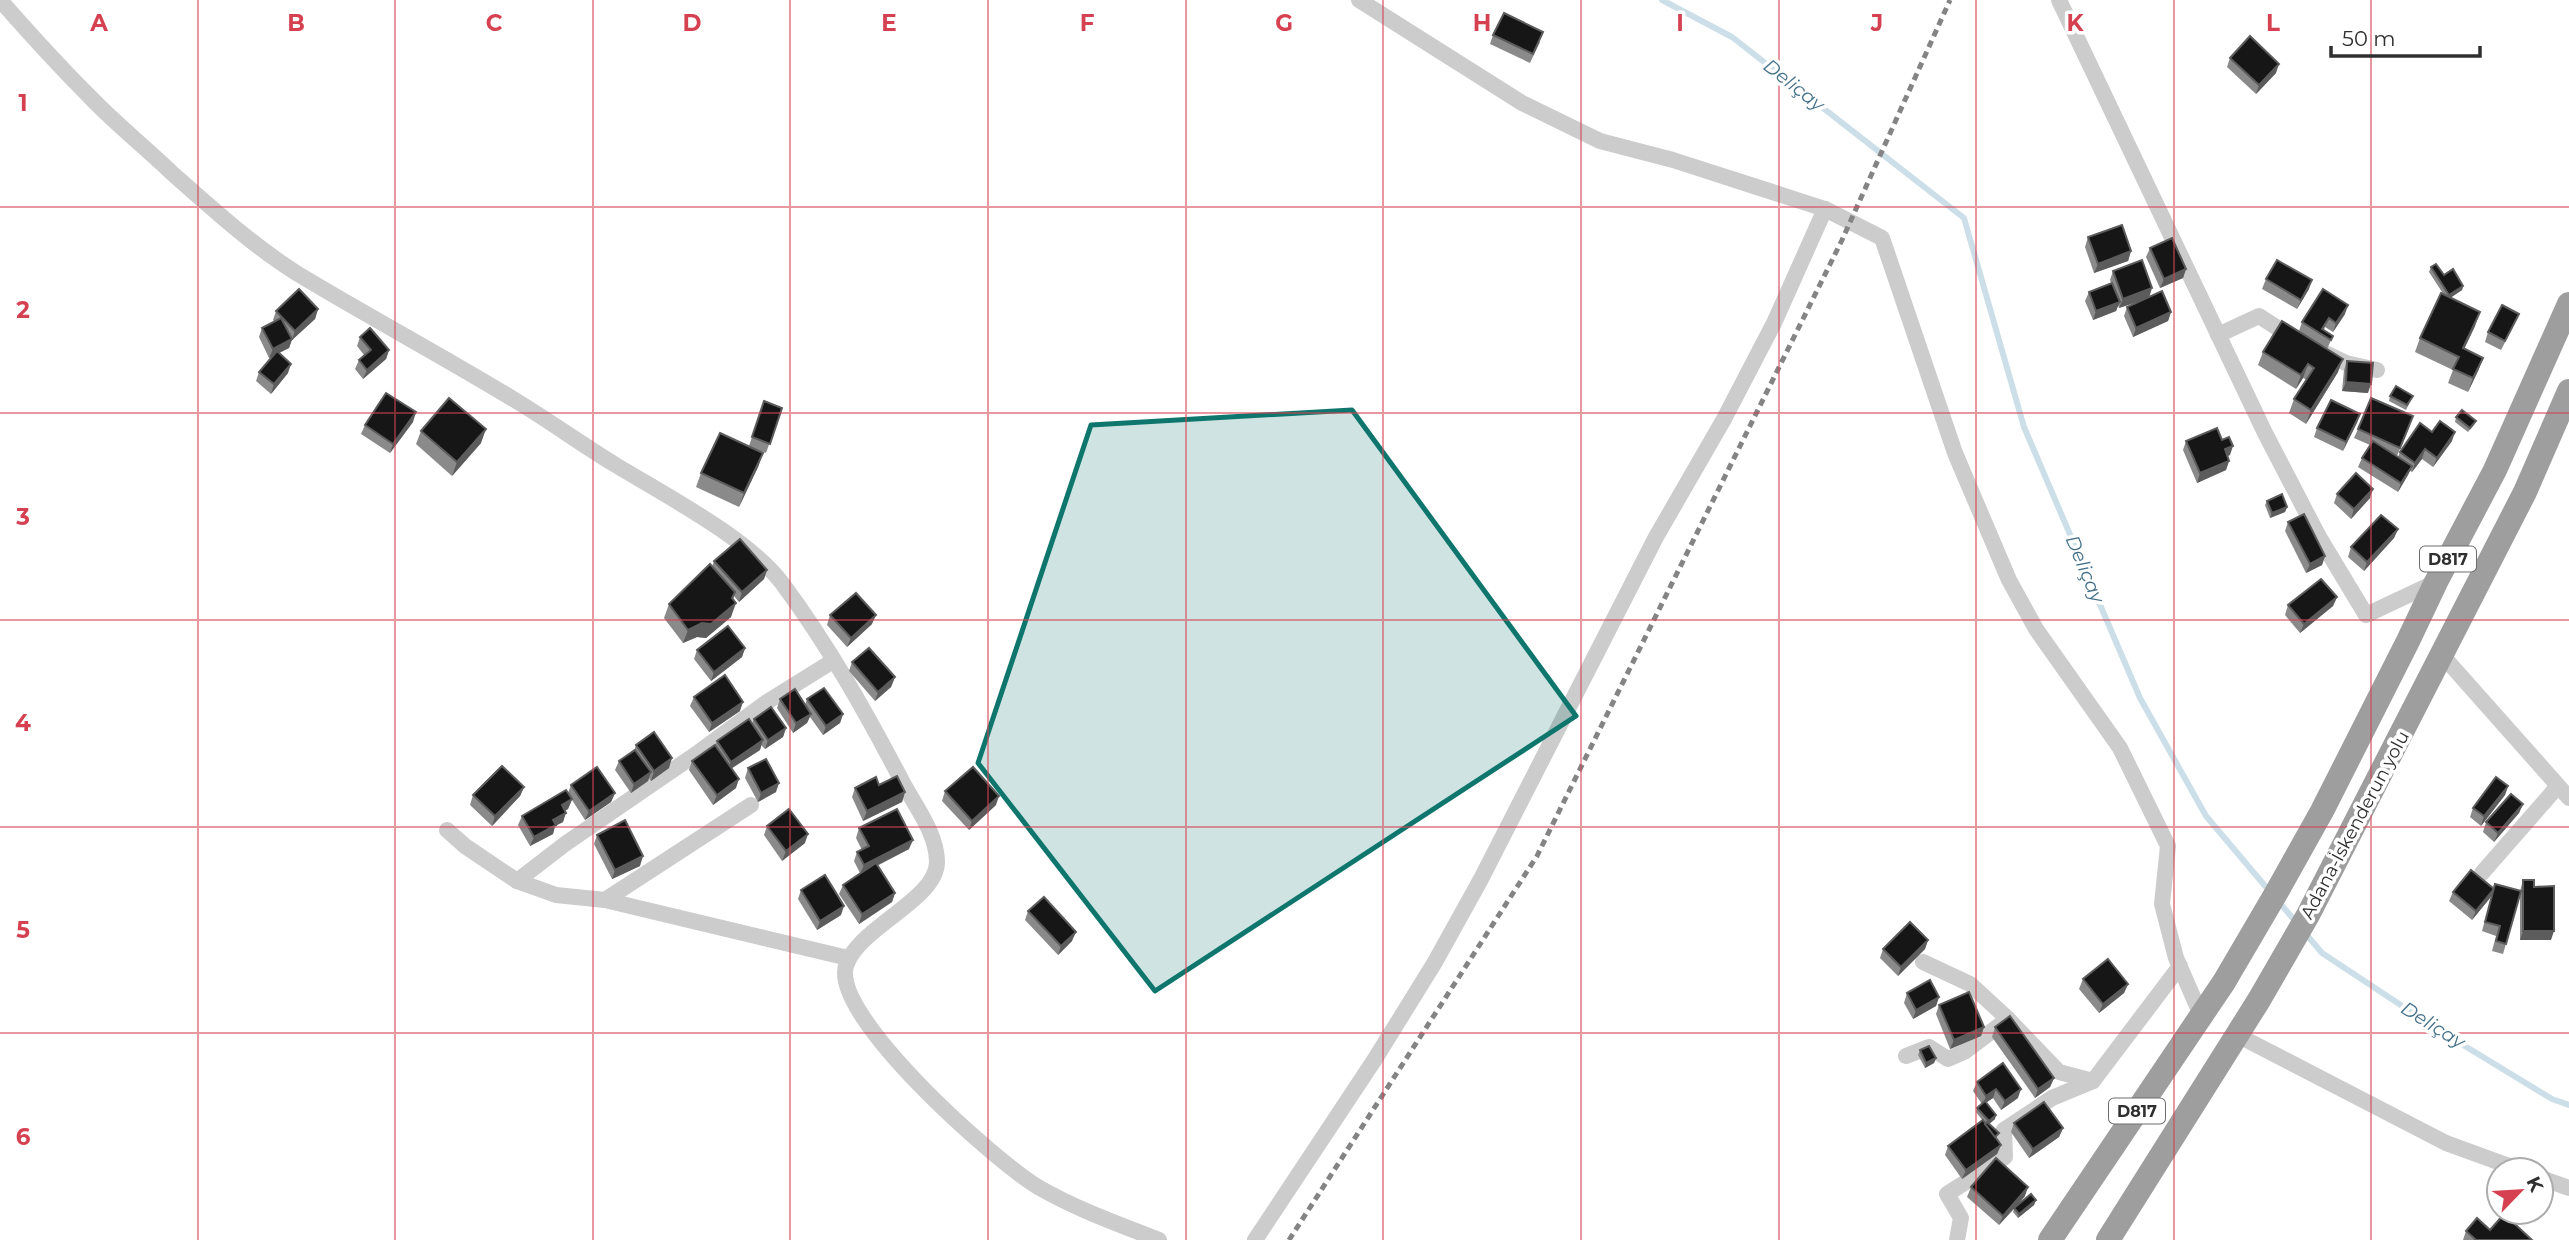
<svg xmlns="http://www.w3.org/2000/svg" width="2569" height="1240" viewBox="0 0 2569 1240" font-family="Montserrat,sans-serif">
  <rect width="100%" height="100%" fill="#fff"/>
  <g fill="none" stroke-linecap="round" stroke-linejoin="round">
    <g stroke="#ccdfe9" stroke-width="6">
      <polyline points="1662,0 1732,37 1964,218 2024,427 2140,698 2206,816 2271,893"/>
      <polyline points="2278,901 2296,922"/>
      <polyline points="2305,933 2322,953 2437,1029 2552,1099 2569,1105"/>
    </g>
    <g stroke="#ccc" stroke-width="16">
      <path d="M0,0C29,33 59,66 90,97C116,124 146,148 173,174C213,209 253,246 298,274C371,318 446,358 518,402C551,422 581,444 614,464C663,494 748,538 782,583C829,646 868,716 904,785C917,808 937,835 937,862C937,900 857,928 846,966C831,1016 995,1161 1038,1187C1076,1209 1118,1224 1159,1240"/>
      <polyline points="1359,0 1522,103 1600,141 1673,160 1825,209 1882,238 1955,453 2009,580 2036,629 2120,748 2168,846 2162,904 2176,958 2201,1015"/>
      <polyline points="2059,0 2265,433 2319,537 2366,615 2436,582"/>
      <polyline points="2218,335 2259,316 2296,340"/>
      <polyline points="2323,352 2346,363 2377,370"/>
      <polyline points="2442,655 2569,798"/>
      <polyline points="447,830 465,846 517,881 556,895 605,900 848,958"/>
      <polyline points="2482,873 2558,786"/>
      <polyline points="517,881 565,844 699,752 767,702 833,661"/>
      <polyline points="605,900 751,805"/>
      <polyline points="1923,962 1970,984 2008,1019 2059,1072 2093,1081 2180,966"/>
      <polyline points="2237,1035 2446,1143 2520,1170"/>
      <polyline points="1906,1056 1929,1047 1948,1059 1964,1052 2008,1019"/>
      <polyline points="2541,1178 2569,1188"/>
      <polyline points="1255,1240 1375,1059 1435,962 1481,879 1656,537 1724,419 1774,323 1825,209"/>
      <polyline points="1957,1240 1961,1218 1947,1194 2005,1157 2004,1130 2052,1098 2093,1081"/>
    </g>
    <g stroke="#9e9e9e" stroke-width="24">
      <polyline points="2050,1240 2224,982 2275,895 2322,811 2408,641 2436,582 2495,470 2569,304"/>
      <polyline points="2108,1240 2259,1000 2308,915 2525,492 2569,391"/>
    </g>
    <polyline stroke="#848484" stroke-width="5" stroke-dasharray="7 5" stroke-linecap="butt" points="1289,1240 1537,856 1842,240 1950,0"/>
  </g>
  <g fill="#8a8a8a">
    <polygon points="1493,35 1540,42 1530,63 1490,44"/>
    <polygon points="2230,58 2276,73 2256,94 2227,67"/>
    <polygon points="2088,237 2131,251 2128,261 2094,273 2085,247"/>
    <polygon points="2150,248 2186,269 2183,278 2160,288 2146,257"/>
    <polygon points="2431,267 2444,275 2463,286 2462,290 2450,298 2475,326 2464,349 2483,358 2478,371 2468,392 2448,383 2453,370 2415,352 2420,338 2444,295 2429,272"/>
    <polygon points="2113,271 2171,312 2168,321 2133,337 2124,316 2127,307 2145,299 2119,308 2118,305 2116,311 2093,320 2085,301 2089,292 2111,283 2110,280"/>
    <polygon points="2266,279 2309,289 2297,309 2262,289"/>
    <polygon points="318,309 315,319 292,340 289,348 279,353 288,373 271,394 256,381 259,372 273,356 269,358 259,337 262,328 275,322 273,320 276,311"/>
    <polygon points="2345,314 2333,332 2325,327 2324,330 2333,336 2327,349 2338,372 2306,424 2289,413 2294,399 2307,380 2303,378 2296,389 2258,365 2263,352 2323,347 2299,331 2302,322"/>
    <polygon points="2519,314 2515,323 2501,350 2485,342 2488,332"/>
    <polygon points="360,337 389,350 386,359 363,379 355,369 359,360 364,355 357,346"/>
    <polygon points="2347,361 2368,393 2342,391 2344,370"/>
    <polygon points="2390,396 2413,396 2406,410 2389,401"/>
    <polygon points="764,401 782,408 766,453 752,448 763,453 758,467 739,507 696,487 701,473 749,446"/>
    <polygon points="2360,414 2343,451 2314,437 2317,428"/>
    <polygon points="2456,417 2476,421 2474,425 2468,432 2455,422"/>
    <polygon points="413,422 390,453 361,434 365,425"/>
    <polygon points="2410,425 2397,456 2398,457 2400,452 2432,432 2452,441 2433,467 2422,459 2412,472 2410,471 2398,492 2358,467 2362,458 2370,445 2354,438 2358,429"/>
    <polygon points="421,431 481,443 452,476 416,444"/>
    <polygon points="2186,441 2230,455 2227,456 2229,461 2226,470 2197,483 2183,450"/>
    <polygon points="2337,494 2370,498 2351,519 2334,503"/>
    <polygon points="2267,501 2287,507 2285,512 2270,518 2265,505"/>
    <polygon points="2288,522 2325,556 2322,565 2306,573 2285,531"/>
    <polygon points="2398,529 2394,538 2364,571 2348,557 2351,547"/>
    <polygon points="714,561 767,570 764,579 739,602 734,596 731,617 706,638 697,637 683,643 664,618 669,604 712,567"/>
    <polygon points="2337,597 2333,606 2300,633 2285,615 2288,605"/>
    <polygon points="830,615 872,624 847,647 827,625"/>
    <polygon points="745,648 742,657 711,681 694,659 697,650"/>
    <polygon points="852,662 895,677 891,687 875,701 849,671"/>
    <polygon points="694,697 740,711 709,732 690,706"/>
    <polygon points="780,699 805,705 807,699 843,714 840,723 823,735 810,717 807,723 793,733 777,708"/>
    <polygon points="754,719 786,728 783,737 765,749 761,745 760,750 731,769 736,788 713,805 689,770 692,761 715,746 717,741 752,724"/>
    <polygon points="636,745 669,768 651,781 649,778 648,781 631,793 615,770 619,761 634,751"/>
    <polygon points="748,768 776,792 758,802 745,778"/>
    <polygon points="571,785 615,793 611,802 585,820 572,800 568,809 565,811 563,822 555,826 553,834 530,846 518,825 522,816 568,793"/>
    <polygon points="879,785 905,792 902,802 863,821 852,797 855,788"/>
    <polygon points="2508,786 2505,795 2481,826 2470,817 2473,808"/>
    <polygon points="524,787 520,796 492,826 470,805 473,795"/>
    <polygon points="945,791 996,805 969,830 942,801"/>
    <polygon points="2523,804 2519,813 2494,842 2483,832 2486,822"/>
    <polygon points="767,826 805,843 782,861 764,835"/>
    <polygon points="859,828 909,849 877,866 895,893 892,902 859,924 839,894 843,885 860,873 854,861 857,852 862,850 856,838"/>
    <polygon points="597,835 640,866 612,879 594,844"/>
    <polygon points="2523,880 2534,887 2551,940 2520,940 2520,896 2503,954 2492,951 2496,936 2482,931 2492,894 2490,898 2472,920 2449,901 2453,892 2494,889 2520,891"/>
    <polygon points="801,890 841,915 817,930 798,899"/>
    <polygon points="1028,911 1072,941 1058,955 1025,920"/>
    <polygon points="1928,940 1925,949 1898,976 1880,958 1883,949"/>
    <polygon points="2083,979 2128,984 2124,993 2099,1013 2079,989"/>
    <polygon points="1907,993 1939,997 1936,1006 1913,1019 1904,1003"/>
    <polygon points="1939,1005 1984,1027 1981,1036 1950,1049 1936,1014"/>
    <polygon points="1995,1027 2054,1078 2050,1087 2035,1098 1992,1037"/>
    <polygon points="1920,1050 1936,1058 1934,1063 1925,1068 1918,1055"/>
    <polygon points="2003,1063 2018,1098 2001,1110 1993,1098 1986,1102 1995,1119 1989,1124 1997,1137 1996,1138 2001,1145 1997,1154 1962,1179 1945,1155 1948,1146 1983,1121 1976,1112 1977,1108 1982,1104 1973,1091 1977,1082"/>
    <polygon points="2014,1123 2063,1128 2059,1137 2029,1158 2011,1132"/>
    <polygon points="1971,1187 2025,1196 2017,1206 2036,1200 2034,1205 2018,1218 2013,1212 2014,1209 1999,1225 1967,1197"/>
    <polygon points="2490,1230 2532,1240 2463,1240 2466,1231"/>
  </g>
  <g fill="#5c5c5c">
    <polygon points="2279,64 2276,73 2256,94 2259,85"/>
    <polygon points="2131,251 2128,261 2094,273 2098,264"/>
    <polygon points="2186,269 2183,278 2160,288 2164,279"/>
    <polygon points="2312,280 2309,289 2297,309 2301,300"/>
    <polygon points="2463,286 2462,290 2447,300 2449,295"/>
    <polygon points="2152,288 2149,298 2119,308 2123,299"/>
    <polygon points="2120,302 2116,311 2093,320 2096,311"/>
    <polygon points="2348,305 2345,314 2333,332 2336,323"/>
    <polygon points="318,309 315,319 292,340 295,331"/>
    <polygon points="2171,312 2168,321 2133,337 2136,328"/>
    <polygon points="2480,312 2475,326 2458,362 2463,348"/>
    <polygon points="292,339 289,348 269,358 273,349"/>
    <polygon points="389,350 386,359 363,379 367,370"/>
    <polygon points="2483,358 2478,371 2468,392 2473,378"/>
    <polygon points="2343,359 2338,372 2306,424 2311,410"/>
    <polygon points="291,364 288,373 271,394 274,384"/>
    <polygon points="2308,364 2303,378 2296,389 2301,375"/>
    <polygon points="2346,382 2371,384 2368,393 2342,391"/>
    <polygon points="416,412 413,422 390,453 393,444"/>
    <polygon points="2360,414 2357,423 2343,451 2346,442"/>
    <polygon points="486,429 481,443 452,476 457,462"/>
    <polygon points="2455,432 2452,441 2433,467 2437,458"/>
    <polygon points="2233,446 2230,455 2221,459 2225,449"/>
    <polygon points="2425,449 2422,459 2412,472 2415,463"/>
    <polygon points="763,453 758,467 739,507 744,493"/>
    <polygon points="2229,461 2226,470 2197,483 2200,473"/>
    <polygon points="2412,466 2408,475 2398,492 2401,483"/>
    <polygon points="2373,489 2370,498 2351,519 2354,509"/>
    <polygon points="2287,507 2285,512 2270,518 2272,513"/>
    <polygon points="2398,529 2394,538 2364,571 2367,562"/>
    <polygon points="2325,556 2322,565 2306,573 2310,564"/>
    <polygon points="767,570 764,579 739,602 742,592"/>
    <polygon points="735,592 730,605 736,603 731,617 706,638 697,637 683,643 688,630 732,598"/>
    <polygon points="2337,597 2333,606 2300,633 2304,624"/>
    <polygon points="876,615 872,624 847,647 851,638"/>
    <polygon points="745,648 742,657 711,681 714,672"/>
    <polygon points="895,677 891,687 875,701 878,692"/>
    <polygon points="743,702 740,711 709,732 712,723"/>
    <polygon points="811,714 807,723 793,733 796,723"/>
    <polygon points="843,714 840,723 823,735 826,726"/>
    <polygon points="786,728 783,737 765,749 768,740"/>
    <polygon points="763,740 760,750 727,771 731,762"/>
    <polygon points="672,758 669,768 651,781 654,771"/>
    <polygon points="651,772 648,781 631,793 634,784"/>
    <polygon points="739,779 736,788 713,805 717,795"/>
    <polygon points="779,783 776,792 758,802 761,793"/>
    <polygon points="2508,786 2505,795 2481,826 2484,816"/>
    <polygon points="524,787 520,796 492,826 495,816"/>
    <polygon points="905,792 902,802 863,821 867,811"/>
    <polygon points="615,793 611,802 585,820 589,811"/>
    <polygon points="999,796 996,805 969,830 972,821"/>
    <polygon points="572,799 568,809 558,814 562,805"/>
    <polygon points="2523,804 2519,813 2494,842 2498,833"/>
    <polygon points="566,813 563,822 555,826 553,834 530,846 534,837 553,820"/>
    <polygon points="808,834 805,843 782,861 786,851"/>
    <polygon points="913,840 909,849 860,874 864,865"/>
    <polygon points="643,856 640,866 612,879 615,870"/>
    <polygon points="2494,889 2490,898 2472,920 2476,911"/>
    <polygon points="895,893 892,902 859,924 862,914"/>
    <polygon points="844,906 841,915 817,930 820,921"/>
    <polygon points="2523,931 2554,931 2551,940 2520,940"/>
    <polygon points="1076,932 1072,941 1058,955 1061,946"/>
    <polygon points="1928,940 1925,949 1898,976 1901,967"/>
    <polygon points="2128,984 2124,993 2099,1013 2103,1004"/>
    <polygon points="1939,997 1936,1006 1913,1019 1916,1010"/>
    <polygon points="1984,1027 1981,1036 1950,1049 1954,1040"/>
    <polygon points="1936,1058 1934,1063 1925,1068 1926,1063"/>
    <polygon points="2054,1078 2050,1087 2035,1098 2038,1089"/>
    <polygon points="1996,1089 1993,1098 1983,1105 1986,1096"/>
    <polygon points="2021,1089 2018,1098 2001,1110 2005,1101"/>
    <polygon points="1996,1115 1995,1119 1987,1126 1989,1121"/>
    <polygon points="2063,1128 2059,1137 2029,1158 2033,1149"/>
    <polygon points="2001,1145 1997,1154 1962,1179 1966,1170"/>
    <polygon points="2028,1187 2025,1196 1999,1225 2003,1216"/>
    <polygon points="2036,1200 2034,1205 2018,1218 2019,1214"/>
  </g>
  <g fill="#161616" stroke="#5c5c5c" stroke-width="2">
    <polygon points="1504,13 1543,32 1533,54 1493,35"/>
    <polygon points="2250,36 2279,64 2259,85 2230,58"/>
    <polygon points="2122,225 2131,251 2098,264 2088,237"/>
    <polygon points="2172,238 2186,269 2164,279 2150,248"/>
    <polygon points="2142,260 2152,288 2123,299 2113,271"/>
    <polygon points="2277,260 2312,280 2301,300 2266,279"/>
    <polygon points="2436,264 2444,275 2453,269 2463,286 2449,295 2431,267"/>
    <polygon points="2112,283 2120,302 2096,311 2089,292"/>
    <polygon points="299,289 318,309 295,331 276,311"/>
    <polygon points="2323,289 2348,305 2336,323 2329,318 2322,329 2333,336 2331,340 2302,322"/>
    <polygon points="2162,291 2171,312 2136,328 2127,307"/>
    <polygon points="2441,293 2480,312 2463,348 2483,358 2473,378 2453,369 2459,357 2420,338"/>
    <polygon points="2502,305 2519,314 2505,341 2488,332"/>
    <polygon points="281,318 292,339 273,349 262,328"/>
    <polygon points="2282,321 2343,359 2311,410 2294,399 2314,368 2308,364 2301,375 2263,352"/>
    <polygon points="370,328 389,350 367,370 359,360 371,350 360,337"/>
    <polygon points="277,351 291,364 274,384 259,372"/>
    <polygon points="2347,361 2373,363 2371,384 2346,382"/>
    <polygon points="2396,386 2413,396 2407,405 2390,396"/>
    <polygon points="386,393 416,412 393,444 365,425"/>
    <polygon points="449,398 486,429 457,462 421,431"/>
    <polygon points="2371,398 2413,416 2400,448 2358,429"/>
    <polygon points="2331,400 2360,414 2346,442 2317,428"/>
    <polygon points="764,401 782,408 770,444 752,437"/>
    <polygon points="2462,410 2476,421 2470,428 2456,417"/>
    <polygon points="2440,421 2455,432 2437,458 2425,449 2415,463 2400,452 2420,423 2432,432"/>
    <polygon points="2217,428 2222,440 2229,437 2233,446 2225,449 2229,461 2200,473 2186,441"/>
    <polygon points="720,433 763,453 744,493 701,473"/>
    <polygon points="2373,441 2412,466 2401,483 2362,458"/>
    <polygon points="2356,473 2373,489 2354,509 2337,494"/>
    <polygon points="2282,494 2287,507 2272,513 2267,501"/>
    <polygon points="2304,514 2325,556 2310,564 2288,522"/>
    <polygon points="2381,515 2398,529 2367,562 2351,547"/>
    <polygon points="740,539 767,570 742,592 714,561"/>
    <polygon points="710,564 735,592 732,598 736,603 711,624 702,623 688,630 669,604"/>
    <polygon points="2321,579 2337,597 2304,624 2288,605"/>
    <polygon points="856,593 876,615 851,638 830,615"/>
    <polygon points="728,626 745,648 714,672 697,650"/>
    <polygon points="869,648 895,677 878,692 852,662"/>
    <polygon points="725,675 743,702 712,723 694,697"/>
    <polygon points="824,688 843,714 826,726 807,699"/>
    <polygon points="795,689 811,714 796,723 780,699"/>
    <polygon points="771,707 786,728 768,740 754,719"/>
    <polygon points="749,719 763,740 731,762 717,741"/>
    <polygon points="654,732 672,758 654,771 636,745"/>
    <polygon points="715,745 739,779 717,795 692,761"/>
    <polygon points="635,750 651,772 634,784 619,761"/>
    <polygon points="766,759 779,783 761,793 748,768"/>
    <polygon points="502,766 524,787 495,816 473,795"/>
    <polygon points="597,767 615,793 589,811 571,785"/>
    <polygon points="973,767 999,796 972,821 945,791"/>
    <polygon points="897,776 905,792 867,811 855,788 876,777 879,785"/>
    <polygon points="2496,777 2508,786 2484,816 2473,808"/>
    <polygon points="566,790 572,799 562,805 566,813 553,820 556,825 534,837 522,816"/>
    <polygon points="2511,794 2523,804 2498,833 2486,822"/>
    <polygon points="789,809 808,834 786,851 767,826"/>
    <polygon points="897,809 913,840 864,865 857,852 869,846 859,828"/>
    <polygon points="625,820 643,856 615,870 597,835"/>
    <polygon points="876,863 895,893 862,914 843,885"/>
    <polygon points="2471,870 2494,889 2476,911 2453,892"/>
    <polygon points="825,875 844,906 820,921 801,890"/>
    <polygon points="2523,880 2534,880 2534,887 2554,886 2554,931 2523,931"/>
    <polygon points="2495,884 2521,891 2506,944 2496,941 2500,926 2485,922"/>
    <polygon points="1044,897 1076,932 1061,946 1028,911"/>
    <polygon points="1910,922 1928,940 1901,967 1883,949"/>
    <polygon points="2108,959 2128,984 2103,1004 2083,979"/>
    <polygon points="1930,980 1939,997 1916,1010 1907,993"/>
    <polygon points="1969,992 1984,1027 1954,1040 1939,1005"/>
    <polygon points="2010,1016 2054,1078 2038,1089 1995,1027"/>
    <polygon points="1929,1046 1936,1058 1926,1063 1920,1050"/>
    <polygon points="2003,1063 2021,1089 2005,1101 1996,1089 1986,1096 1977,1082"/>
    <polygon points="1985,1101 1996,1115 1989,1121 1977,1108"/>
    <polygon points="2044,1102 2063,1128 2033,1149 2014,1123"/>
    <polygon points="1983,1120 2001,1145 1966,1170 1948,1146"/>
    <polygon points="1987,1122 1999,1133 1995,1137 1985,1124"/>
    <polygon points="1996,1158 2028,1187 2003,1216 1971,1187"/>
    <polygon points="2031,1194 2036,1200 2019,1214 2014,1208"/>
    <polygon points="2504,1214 2532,1240 2476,1240 2466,1231 2477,1218 2490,1230"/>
  </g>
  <path fill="#0f766e" fill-opacity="0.2" stroke="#0f766e" stroke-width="5" stroke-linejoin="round" d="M1352,410L1576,716L1155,991L978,763L1091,425Z"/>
  <path fill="none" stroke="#d64151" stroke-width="2" stroke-opacity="0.55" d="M198,0V1240M395,0V1240M593,0V1240M790,0V1240M988,0V1240M1186,0V1240M1383,0V1240M1581,0V1240M1779,0V1240M1976,0V1240M2174,0V1240M2371,0V1240M0,207H2569M0,413H2569M0,620H2569M0,827H2569M0,1033H2569"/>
  <g text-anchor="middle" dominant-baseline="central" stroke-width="7" stroke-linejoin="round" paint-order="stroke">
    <g fill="#fff" stroke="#6d6d6d" stroke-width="2">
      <rect x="2420" y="546.5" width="56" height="25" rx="5"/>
      <rect x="2109" y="1098.5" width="56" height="25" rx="5"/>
    </g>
    <g font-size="16" font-weight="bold" fill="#2f2f2f">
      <text x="2448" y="559">D817</text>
      <text x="2137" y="1111">D817</text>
    </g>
    <g font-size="18" fill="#2f2f2f" stroke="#fff">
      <text transform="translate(2355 825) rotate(-62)">Adana-İskenderun yolu</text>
    </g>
    <g font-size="19" font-style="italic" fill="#44718a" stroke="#fff">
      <text transform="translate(1794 85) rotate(38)">Deliçay</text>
      <text transform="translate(2085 569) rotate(67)">Deliçay</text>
      <text transform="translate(2433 1025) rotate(32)">Deliçay</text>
    </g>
  </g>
  <g font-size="23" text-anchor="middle" font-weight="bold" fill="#d64151" stroke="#fff" stroke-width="7" stroke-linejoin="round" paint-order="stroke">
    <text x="99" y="31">A</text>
    <text x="296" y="31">B</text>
    <text x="494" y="31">C</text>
    <text x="692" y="31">D</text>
    <text x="889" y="31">E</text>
    <text x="1087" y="31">F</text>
    <text x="1284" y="31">G</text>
    <text x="1482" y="31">H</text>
    <text x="1680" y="31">I</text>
    <text x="1877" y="31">J</text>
    <text x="2075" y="31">K</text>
    <text x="2273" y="31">L</text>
    <text x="23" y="111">1</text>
    <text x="23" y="318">2</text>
    <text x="23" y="525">3</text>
    <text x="23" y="731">4</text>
    <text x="23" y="938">5</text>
    <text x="23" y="1145">6</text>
  </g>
  <g transform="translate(2520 1191) rotate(65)"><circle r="33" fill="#ffffff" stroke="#acacac" stroke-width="2"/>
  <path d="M0-5L12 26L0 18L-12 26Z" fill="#d64151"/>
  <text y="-10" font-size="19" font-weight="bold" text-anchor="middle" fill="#2f2f2f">K</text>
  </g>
  <path d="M2331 46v10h149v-10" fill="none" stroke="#2f2f2f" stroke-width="3.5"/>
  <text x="2342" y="46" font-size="21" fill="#2f2f2f" stroke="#ffffff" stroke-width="5" paint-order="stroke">50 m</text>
</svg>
